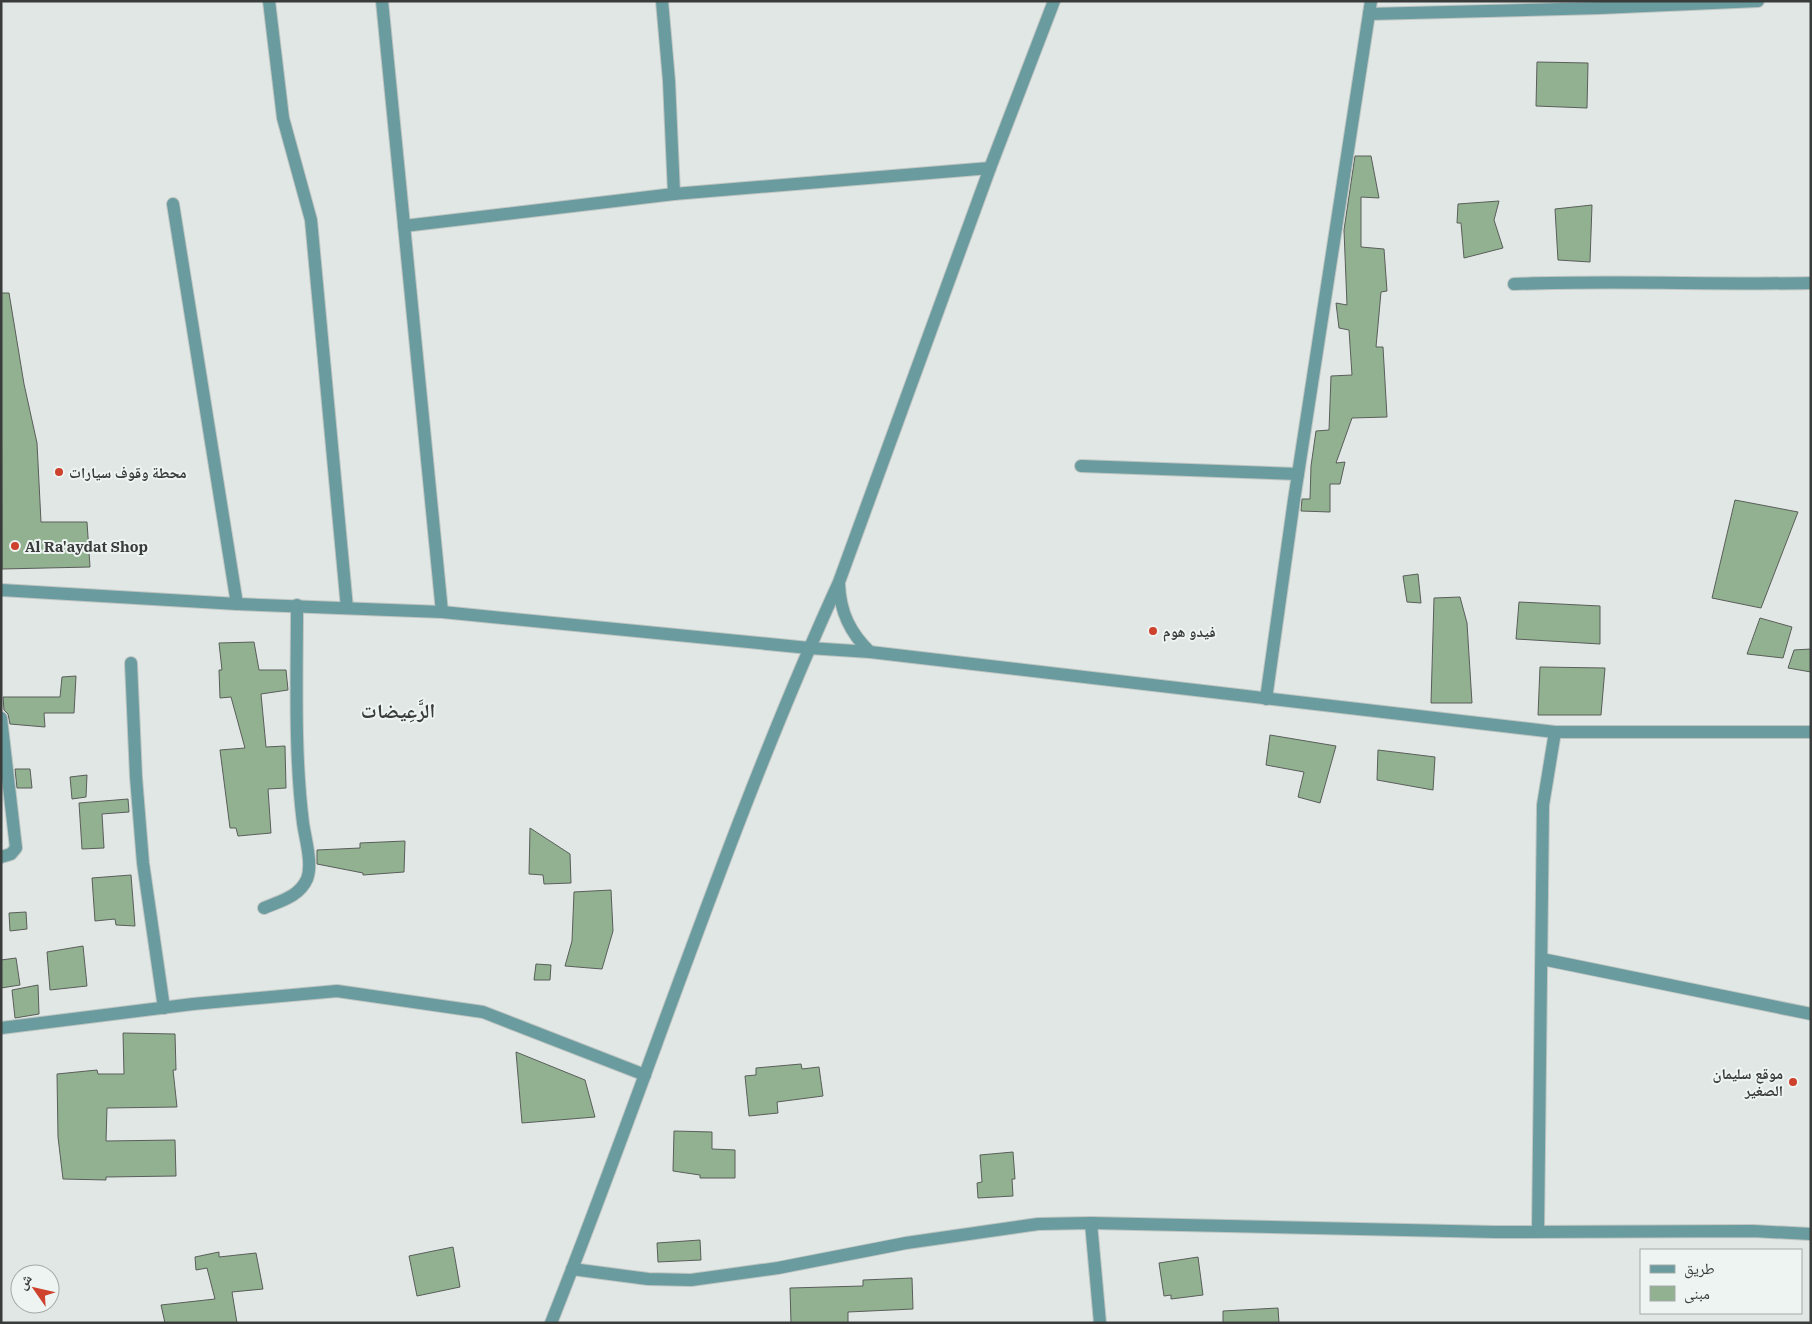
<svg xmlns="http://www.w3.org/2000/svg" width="1812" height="1324" viewBox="0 0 1812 1324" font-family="'IBM Plex Serif','Noto Naskh Arabic',serif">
  <rect width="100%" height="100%" fill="#e0e7e4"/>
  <g fill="#91b190" stroke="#5a5e5a">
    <polygon points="1537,62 1588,63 1587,108 1536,106"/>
    <polygon points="1355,156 1371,156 1379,198 1361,197 1361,247 1384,249 1387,291 1381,292 1376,347 1383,347 1387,417 1352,418 1336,463 1345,462 1340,484 1330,484 1330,512 1301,511 1302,499 1310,499 1311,466 1316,431 1329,430 1331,376 1352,375 1349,330 1339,328 1336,303 1347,305 1344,230"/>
    <polygon points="1499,201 1494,220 1503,248 1464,258 1461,223 1457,223 1458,204"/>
    <polygon points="1592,205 1590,262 1558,260 1555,209"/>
    <polygon points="1,293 9,293 24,384 37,443 41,522 87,522 90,567 2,569"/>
    <polygon points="1735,500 1798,512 1761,608 1712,598"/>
    <polygon points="1418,574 1421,603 1407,602 1403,576"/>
    <polygon points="1460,597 1467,623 1472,703 1431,703 1434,598"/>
    <polygon points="1519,602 1600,606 1600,644 1516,639"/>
    <polygon points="1760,618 1792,627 1783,658 1747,654"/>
    <polygon points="254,642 259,670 286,670 288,690 261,694 266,747 285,746 286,788 268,789 271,833 238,836 236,828 230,828 220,750 245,748 231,697 220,698 219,670 222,670 219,643"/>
    <polygon points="1811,649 1811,672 1788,668 1794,650"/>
    <polygon points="1540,667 1605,668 1601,715 1538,715"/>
    <polygon points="76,676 74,713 44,713 45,727 10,724 8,714 4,710 3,697 60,697 62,677"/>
    <polygon points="1270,735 1336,746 1320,803 1298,797 1304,772 1266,765"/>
    <polygon points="1378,750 1435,757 1433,790 1377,780"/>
    <polygon points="15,769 30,769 32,788 17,788"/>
    <polygon points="87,775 86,797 72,799 70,777"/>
    <polygon points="128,799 129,812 102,814 104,848 82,849 79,803"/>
    <polygon points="530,828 570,854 571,883 544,884 543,875 529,874"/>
    <polygon points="405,841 404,872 363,875 363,873 317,864 317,850 360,848 360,843"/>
    <polygon points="131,875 135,926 116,925 115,919 95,921 92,878"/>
    <polygon points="611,890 613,931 602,969 565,966 572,941 574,892"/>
    <polygon points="26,912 27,929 10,931 9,913"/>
    <polygon points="83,946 87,986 50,990 47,952"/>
    <polygon points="16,958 20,985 1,988 1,960"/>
    <polygon points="536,964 551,965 550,980 534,980"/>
    <polygon points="38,985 39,1014 15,1018 12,990"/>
    <polygon points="123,1033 175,1034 176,1070 173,1070 177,1107 107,1108 106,1141 175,1140 176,1176 106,1177 106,1180 63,1179 58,1137 57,1074 97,1070 98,1074 124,1074"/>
    <polygon points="516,1052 585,1080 595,1117 522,1123"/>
    <polygon points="801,1064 802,1069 819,1067 823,1096 777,1102 778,1113 749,1116 745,1076 756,1075 756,1068"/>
    <polygon points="674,1131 712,1132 712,1149 735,1150 735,1178 700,1178 700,1175 673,1171"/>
    <polygon points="1013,1152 1015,1179 1012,1179 1013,1196 978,1198 977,1183 982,1182 980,1155"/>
    <polygon points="700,1240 701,1260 658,1262 657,1243"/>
    <polygon points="453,1247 460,1287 417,1296 409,1256"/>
    <polygon points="219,1252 219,1257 256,1253 263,1289 232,1292 237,1323 165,1323 161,1305 215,1299 207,1268 196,1270 195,1257"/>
    <polygon points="1198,1257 1203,1295 1171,1299 1171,1295 1164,1296 1159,1263"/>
    <polygon points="912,1278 913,1309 848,1312 848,1323 791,1323 790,1288 863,1286 863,1280"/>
    <polygon points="1278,1308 1279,1323 1223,1323 1223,1311"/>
  </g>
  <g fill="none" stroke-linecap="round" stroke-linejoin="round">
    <g stroke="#bfc5c2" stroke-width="14">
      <g id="minor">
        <polyline points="269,1 283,118 311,220 347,608"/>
        <polyline points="382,1 442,612"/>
        <polyline points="662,1 669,81 674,194"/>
        <polyline points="1369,14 1600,8 1758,1"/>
        <polyline points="173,204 237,604"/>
        <polyline points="404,226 674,194 990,168"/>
        <path d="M1514,284C1613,280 1712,285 1811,283"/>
        <polyline points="1081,466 1298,474"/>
        <path d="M839,584C840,612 850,633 870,652"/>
        <polyline points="1,590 237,604 442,612 809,648 870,652 1555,732 1811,732"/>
        <polyline points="131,663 136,777 143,863 164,1008"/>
        <polyline points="1266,699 1294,500 1371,1"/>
        <polyline points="1,718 16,848 11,854 1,857"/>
        <path d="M264,908C280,901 299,897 307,879C313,864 305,838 303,823C294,751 297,677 297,605"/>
        <polyline points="1542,959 1811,1014"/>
        <polyline points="1,1028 193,1004 337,991 483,1012 645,1075"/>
        <polyline points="1091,1223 1495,1232 1753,1231 1811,1234"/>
        <polyline points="1538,1232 1543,805 1555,732"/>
        <polyline points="572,1269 648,1279 691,1280 778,1268 906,1243 1038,1224 1091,1223 1100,1323"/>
        <path d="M551,1323C649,1077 729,823 839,582L990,168L1054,1"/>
      </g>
    </g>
    <use href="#minor" stroke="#699b9f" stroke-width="12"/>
  </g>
  <g fill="#cd412d" stroke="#edf4f2" stroke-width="2">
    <circle cx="59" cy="472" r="5"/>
    <circle cx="15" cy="546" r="5"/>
    <circle cx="1153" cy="631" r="5"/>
    <circle cx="1793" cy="1082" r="5"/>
  </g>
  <g text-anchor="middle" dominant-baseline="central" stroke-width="4" stroke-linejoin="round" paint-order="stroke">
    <g font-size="15" font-weight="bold" fill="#393c3b" stroke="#edf4f2" text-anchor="start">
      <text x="69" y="472">محطة وقوف سيارات</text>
      <text x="25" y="546">Al Ra'aydat Shop</text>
      <text x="1163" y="631">فيدو هوم</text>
      <text x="1783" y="1073" text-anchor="end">موقع سليمان<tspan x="1783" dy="17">الصغير</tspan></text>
    </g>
    <g font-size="20" font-weight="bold" fill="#393c3b" stroke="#edf4f2">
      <text x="398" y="710">الرَّعِيضات</text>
    </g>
  </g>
  <rect width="1812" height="1324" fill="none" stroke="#393c3b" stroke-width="5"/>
  <rect x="1640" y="1249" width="162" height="65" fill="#edf4f2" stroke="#a5aaa9"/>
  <rect x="1650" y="1265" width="25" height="8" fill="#699b9f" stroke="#a5aaa9"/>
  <text x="1684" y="1274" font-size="15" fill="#393c3b">طريق</text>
  <rect x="1650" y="1286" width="25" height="15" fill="#91b190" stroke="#a5aaa9"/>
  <text x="1684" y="1299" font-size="15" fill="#393c3b">مبنى</text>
  <g transform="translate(35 1289) rotate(304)"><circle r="24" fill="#edf4f2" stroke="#a5aaa9"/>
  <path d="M0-4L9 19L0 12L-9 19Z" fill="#cd412d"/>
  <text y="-8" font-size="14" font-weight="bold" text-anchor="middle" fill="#393c3b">ش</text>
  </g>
</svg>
